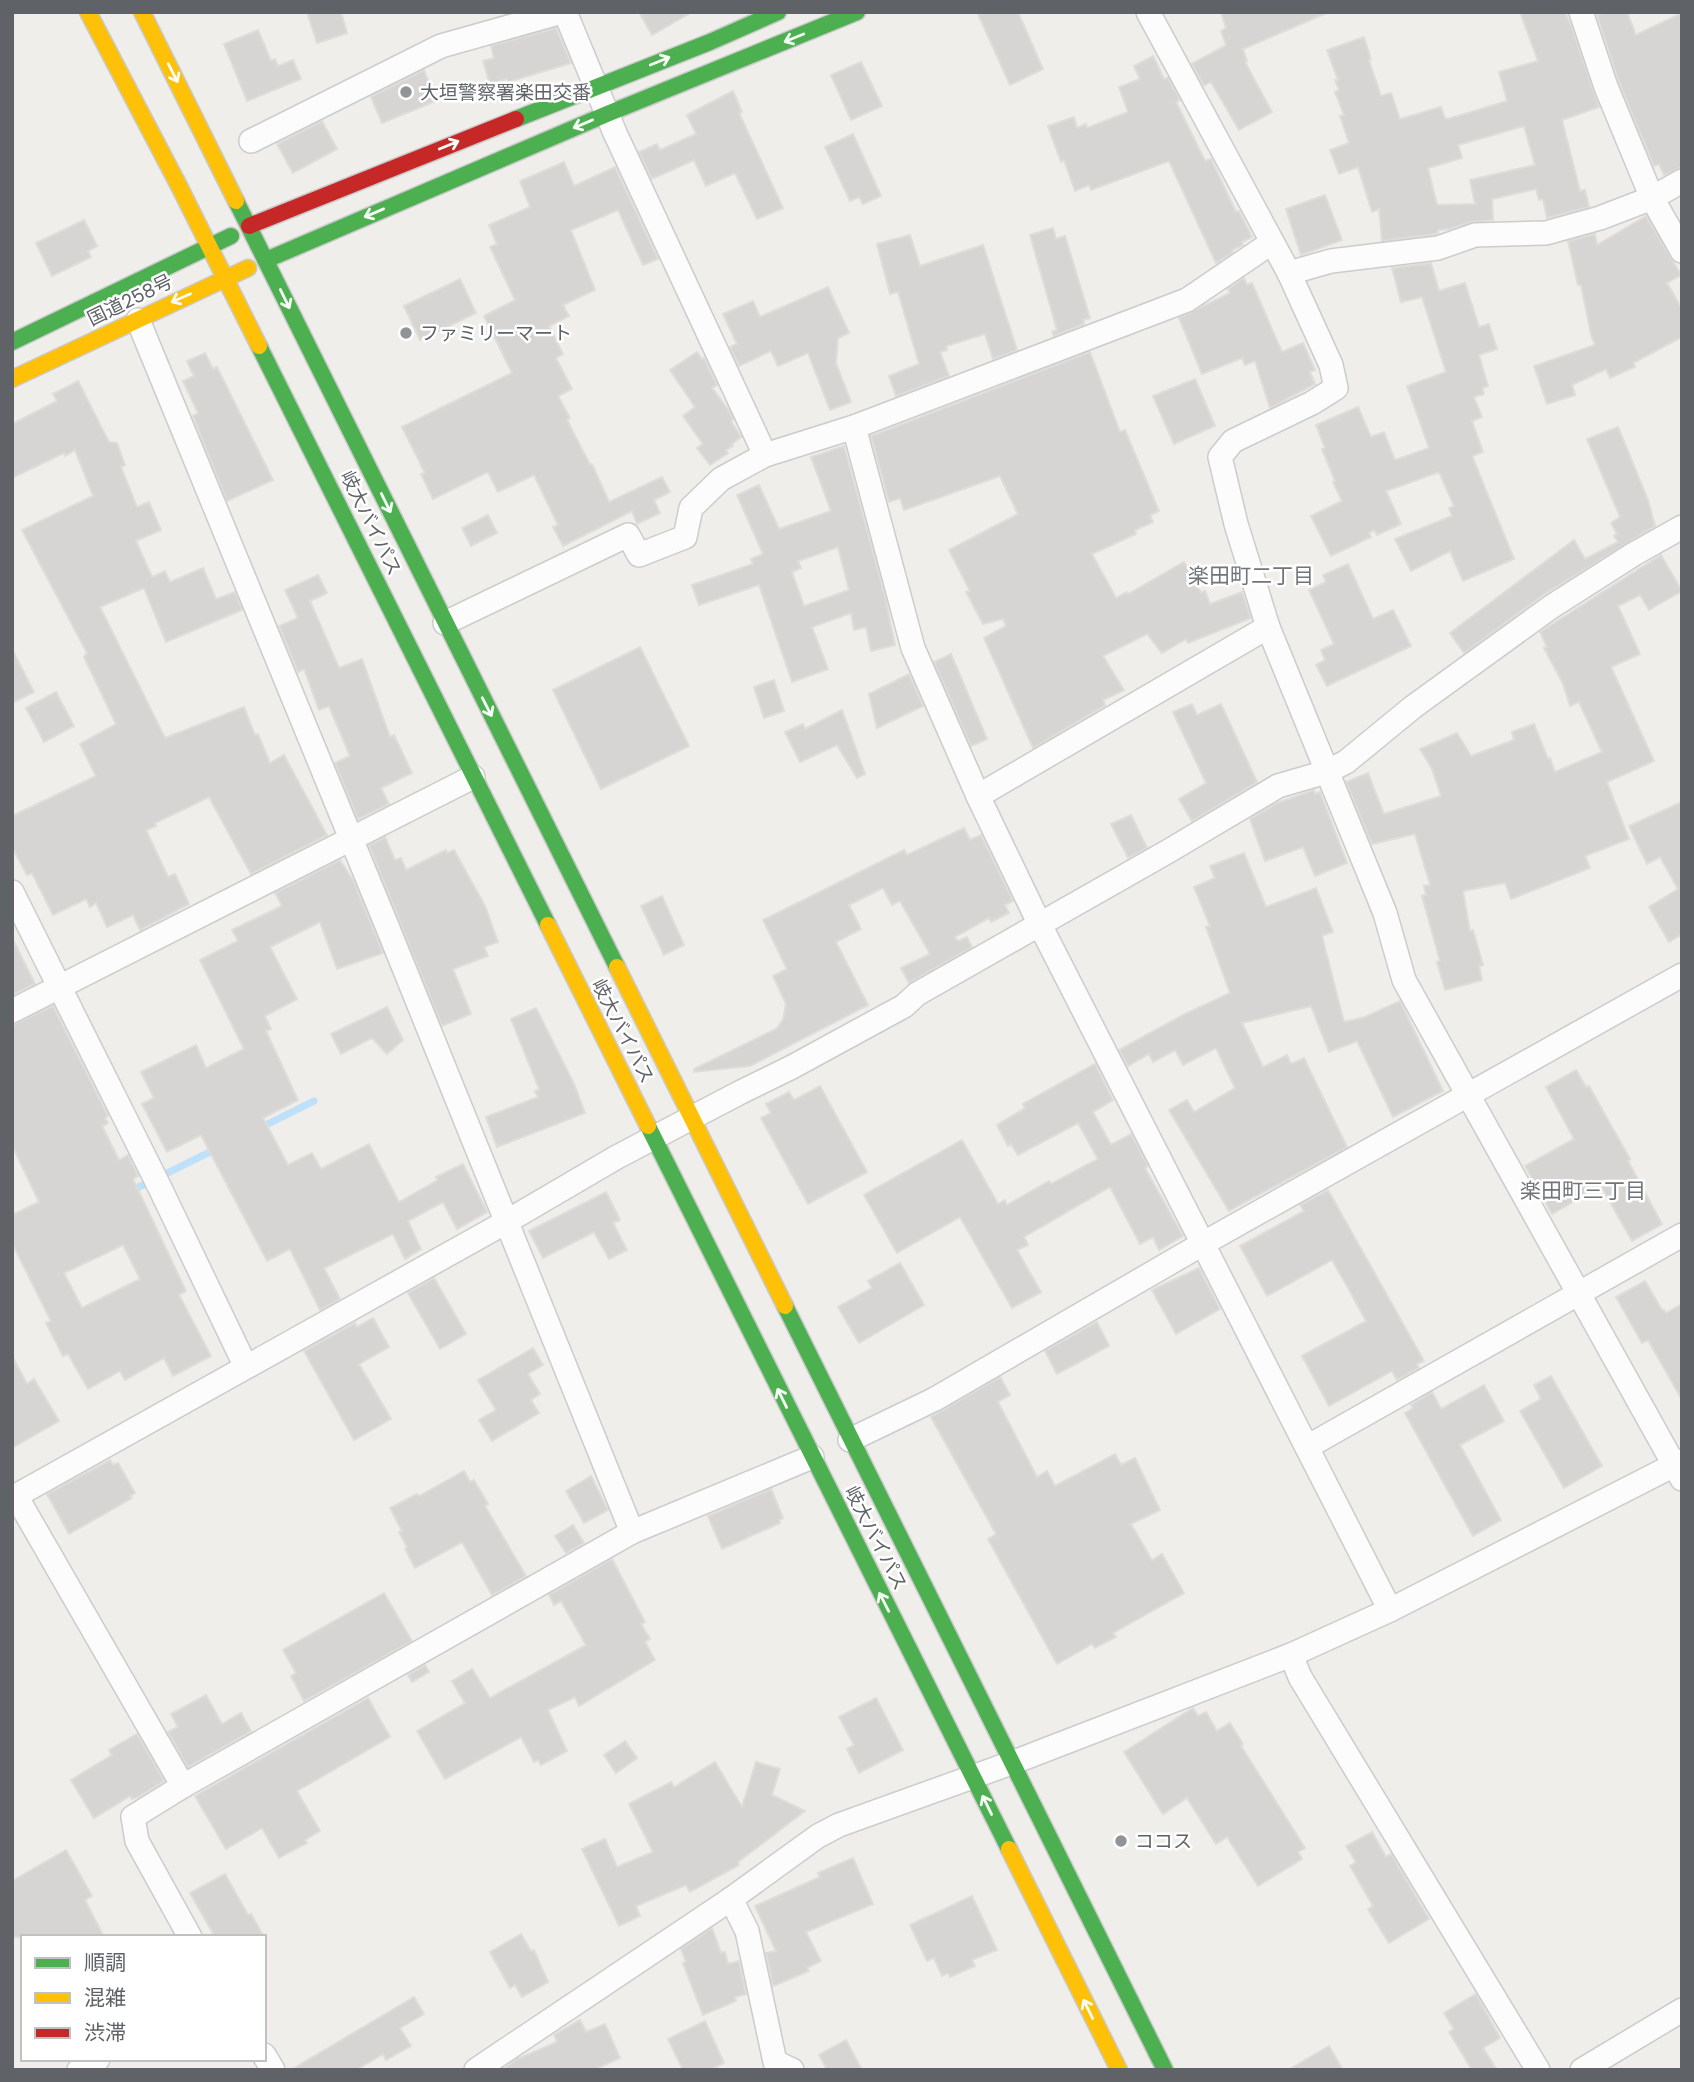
<svg xmlns="http://www.w3.org/2000/svg" width="1694" height="2082" viewBox="0 0 1694 2082" font-family="Poppins,'Noto Sans JP',sans-serif">
  <rect width="100%" height="100%" fill="#efeeea"/>
  <g fill="none" stroke-linecap="round" stroke-linejoin="round">
    <g stroke="#bfe0f9" stroke-width="7">
      <polyline points="258,1129 314,1101"/>
      <polyline points="129,1192 216,1149"/>
    </g>
  </g>
  <g fill="#d6d5d3" stroke="#deddd9" stroke-width="2" fill-rule="evenodd">
    <polygon points="307,12 341,12 347,33 317,43"/>
    <polygon points="639,12 692,12 652,35"/>
    <polygon points="977,12 1018,12 1043,69 1010,85"/>
    <polygon points="1221,12 1329,12 1243,49 1247,61 1245,62 1272,112 1239,130 1211,82 1204,86 1192,64 1226,45 1221,31 1226,28"/>
    <path d="M1520,12H1565L1571,25L1599,107L1562,120L1580,191L1585,190L1589,207L1547,218L1543,199L1539,200L1536,189L1492,199L1493,220L1471,222L1449,229L1438,230V233L1435,234L1382,241L1379,209L1372,212L1358,167L1339,174L1330,150L1349,143L1340,116L1344,115L1335,92L1339,90L1335,80H1338L1327,50L1364,37L1371,59L1369,60L1381,96L1391,93L1400,119L1441,107L1445,118L1448,119L1507,101L1499,72L1538,61ZM1524,126L1535,165L1470,180L1475,204L1437,205L1428,168L1462,158L1458,145Z"/>
    <polygon points="1605,12 1627,12 1636,35 1682,13 1682,167 1664,175 1659,164 1654,166 1619,82 1597,15"/>
    <polygon points="556,28 571,63 508,82 507,79 490,84 483,61 494,58 491,46"/>
    <polygon points="258,30 271,61 275,59 278,66 293,60 301,79 247,101 224,44"/>
    <polygon points="1153,56 1164,79 1168,78 1180,100 1176,102 1205,161 1211,159 1236,212 1239,211 1252,237 1242,242 1243,245 1232,250 1233,252 1216,263 1169,161 1091,190 1089,185 1075,191 1064,160 1061,162 1048,126 1074,117 1077,128 1086,124 1087,128 1128,112 1119,87 1140,79 1134,66"/>
    <polygon points="861,62 882,106 851,120 831,75"/>
    <polygon points="424,70 436,101 382,123 371,97"/>
    <polygon points="733,91 742,112 739,113 783,208 757,219 735,173 706,186 694,160 652,179 639,152 657,144 660,150 696,134 687,115"/>
    <polygon points="322,121 337,149 293,173 277,144"/>
    <polygon points="853,134 881,196 863,204 859,197 850,201 825,147"/>
    <polygon points="564,162 574,186 615,167 658,259 643,265 618,210 571,230 595,290 563,305 569,316 549,326 563,354 556,358 572,389 558,396 570,418 567,420 590,465 592,464 609,502 662,477 670,492 654,500 660,513 637,524 632,511 563,546 553,527 558,525 534,475 498,492 488,472 433,499 421,474 425,473 402,427 512,373 484,316 515,300 490,247 497,244 489,225 530,207 520,181"/>
    <polygon points="1325,195 1342,240 1301,255 1286,209"/>
    <polygon points="1646,216 1681,275 1667,283 1682,309 1682,337 1633,363 1635,367 1610,378 1606,369 1572,385 1575,395 1547,404 1534,366 1595,345 1591,335 1581,285 1578,285 1568,241 1595,234 1597,245"/>
    <polygon points="84,220 97,246 88,251 91,257 52,276 36,243"/>
    <polygon points="1053,228 1056,239 1065,236 1090,318 1083,320 1084,324 1054,336 1052,332 1057,330 1030,235"/>
    <polygon points="910,235 920,266 983,245 1017,350 993,359 985,334 946,346 947,350 940,352 949,376 896,396 889,376 919,364 898,292 890,294 877,244"/>
    <polygon points="1431,263 1439,291 1465,283 1479,327 1489,324 1497,349 1479,355 1488,386 1482,388 1484,394 1474,397 1482,417 1472,421 1483,452 1472,456 1514,559 1463,581 1450,551 1411,571 1395,539 1452,516 1449,508 1454,506 1439,472 1386,491 1401,524 1377,535 1374,530 1369,533 1371,537 1331,556 1311,516 1342,501 1333,482 1335,481 1322,449 1325,448 1316,425 1358,407 1371,437 1384,432 1395,460 1429,448 1407,386 1446,372 1422,297 1401,302 1392,268"/>
    <polygon points="1244,278 1247,285 1252,283 1282,352 1303,343 1315,370 1310,372 1315,384 1270,408 1255,361 1245,365 1242,358 1202,374 1179,318 1230,293 1228,289"/>
    <polygon points="460,279 476,313 420,340 404,306"/>
    <polygon points="828,287 849,333 838,338 836,363 851,402 830,410 808,353 778,366 771,351 739,366 730,347 737,344 723,314 753,301 760,317"/>
    <polygon points="697,352 702,359 704,358 717,385 712,388 730,412 733,419 731,421 741,437 732,444 733,446 726,450 728,453 710,465 697,448 703,444 683,416 695,407 670,370"/>
    <polygon points="1090,352 1120,432 1125,430 1159,511 1150,515 1153,522 1135,530 1136,534 1092,554 1116,598 1127,592 1128,594 1184,562 1201,593 1205,591 1210,604 1242,592 1251,618 1188,643 1186,639 1162,653 1147,634 1103,656 1124,690 1103,700 1105,705 1033,748 984,638 1006,626 1003,619 983,624 966,592 970,591 949,550 1018,514 1000,476 904,510 900,498 889,502 871,436"/>
    <polygon points="205,353 213,369 217,367 273,480 227,501 193,416 198,413 183,381 194,376 187,361"/>
    <polygon points="1195,379 1215,426 1174,444 1153,396"/>
    <polygon points="78,381 109,442 117,443 125,465 121,467 137,507 149,502 161,530 136,541 152,577 165,571 170,582 203,568 216,599 235,592 242,610 166,642 144,588 100,607 165,738 244,707 255,735 258,734 270,763 284,755 327,835 251,874 209,797 155,823 156,826 146,830 168,877 175,874 189,904 140,930 133,915 107,927 96,903 90,907 86,899 53,915 32,873 27,875 12,847 12,816 96,776 80,744 116,724 84,657 87,653 22,530 93,496 75,450 65,456 64,453 12,478 12,424 57,401 53,394"/>
    <polygon points="1618,427 1648,500 1655,526 1543,595 1464,653 1450,633 1574,540 1585,559 1618,542 1614,536 1617,534 1611,523 1620,517 1587,439"/>
    <path d="M844,446L885,596L895,645L871,651L866,627L854,630L851,613L812,627L828,669L792,682L759,585L699,605L692,585L753,564L751,559L763,554L737,495L759,485L779,529L831,511L811,457ZM838,547L849,590L804,606L792,572L801,568L798,561Z"/>
    <polygon points="488,515 497,533 471,546 462,528"/>
    <polygon points="1661,555 1682,591 1649,610 1640,595 1618,606 1640,654 1611,667 1654,761 1607,782 1629,839 1585,856 1590,868 1511,899 1505,883 1463,891 1470,931 1473,930 1483,965 1479,966 1482,980 1445,990 1437,962 1440,961 1422,896 1426,895 1424,886 1430,885 1415,834 1372,844 1346,782 1368,773 1384,814 1441,796 1432,769 1420,749 1457,733 1471,756 1514,740 1512,732 1534,724 1548,759 1550,758 1555,772 1602,752 1579,702 1570,706 1563,684 1544,648 1547,647 1540,632"/>
    <polygon points="1348,564 1373,619 1393,610 1411,646 1327,686 1316,665 1325,660 1321,650 1334,644 1309,590 1326,582 1323,575"/>
    <polygon points="318,575 327,593 310,601 339,668 362,659 390,737 394,735 412,773 381,788 389,804 358,819 335,763 350,756 329,706 319,710 304,669 298,672 279,626 298,618 285,590"/>
    <polygon points="640,647 689,746 601,789 553,690"/>
    <polygon points="12,649 34,692 12,703"/>
    <polygon points="951,654 987,739 971,746 934,662"/>
    <polygon points="909,674 923,706 877,728 869,694"/>
    <polygon points="774,680 784,711 764,718 754,687"/>
    <polygon points="56,692 74,726 44,742 26,708"/>
    <polygon points="1192,704 1197,715 1221,704 1257,782 1192,821 1179,799 1206,783 1173,712"/>
    <polygon points="842,710 865,774 857,778 837,745 800,762 785,732 803,724 805,729"/>
    <polygon points="1314,790 1315,794 1320,792 1347,863 1315,876 1303,847 1265,861 1250,819 1277,803"/>
    <polygon points="1682,802 1682,934 1669,942 1649,907 1678,889 1660,857 1647,864 1629,826"/>
    <polygon points="1131,815 1147,848 1128,858 1111,824"/>
    <polygon points="964,828 970,840 981,835 1013,901 1005,905 1009,913 991,922 989,918 955,937 958,941 967,937 972,947 909,983 901,968 930,954 900,901 892,905 883,888 849,905 861,929 836,942 868,1005 750,1066 694,1072 694,1069 776,1029 783,1020 786,1004 773,976 787,969 763,920 904,850 907,855"/>
    <polygon points="385,837 395,860 401,858 406,870 446,850 447,853 454,850 485,906 498,942 484,947 488,956 453,969 471,1014 442,1026 369,845"/>
    <polygon points="1244,853 1266,907 1316,888 1333,932 1322,936 1344,1022 1365,1017 1400,1001 1443,1091 1393,1117 1357,1041 1329,1052 1311,1006 1242,1023 1263,1067 1287,1055 1291,1064 1304,1058 1347,1147 1229,1211 1169,1110 1187,1100 1194,1112 1235,1088 1216,1048 1183,1065 1175,1050 1153,1062 1149,1054 1128,1066 1119,1050 1183,1015 1230,993 1206,927 1210,926 1194,887 1215,878 1210,866"/>
    <polygon points="340,860 353,880 383,953 337,969 320,922 270,947 297,999 265,1016 271,1029 266,1031 298,1100 263,1118 288,1165 312,1153 321,1169 369,1144 399,1202 438,1180 436,1177 463,1164 487,1212 457,1229 443,1202 408,1221 421,1249 405,1259 393,1234 324,1268 340,1299 320,1310 290,1249 267,1261 201,1135 167,1152 142,1104 154,1098 141,1072 196,1045 206,1068 244,1049 200,960 238,941 232,930 282,906 275,893"/>
    <polygon points="662,896 684,945 664,955 641,906"/>
    <polygon points="12,938 35,984 12,995"/>
    <path d="M53,1006L108,1116L105,1118L108,1123L102,1126L119,1160L128,1155L138,1176L133,1179L186,1291L179,1295L211,1356L173,1376L164,1358L125,1380L120,1371L88,1389L68,1354L63,1356L46,1323L51,1321L12,1243V1215L39,1202L12,1145V1025ZM123,1245L140,1279L82,1308L64,1273Z"/>
    <polygon points="387,1007 403,1040 387,1054 372,1038 341,1054 331,1034"/>
    <polygon points="536,1008 574,1084 585,1113 497,1147 486,1117 538,1097 535,1091 539,1089 511,1019"/>
    <polygon points="1095,1064 1113,1100 1093,1112 1111,1145 1131,1134 1148,1166 1145,1168 1183,1236 1159,1250 1153,1237 1140,1244 1110,1187 1024,1237 1028,1245 1017,1250 1041,1292 1012,1308 960,1217 897,1253 864,1195 962,1140 998,1204 1005,1200 1007,1205 1049,1181 1051,1184 1098,1159 1078,1123 1018,1155 1011,1144 1008,1146 997,1125 1025,1108 1023,1104"/>
    <polygon points="1576,1070 1586,1087 1589,1086 1630,1159 1628,1161 1662,1224 1632,1241 1601,1186 1552,1214 1525,1166 1574,1139 1546,1087"/>
    <polygon points="820,1086 867,1172 808,1204 761,1118 771,1113 766,1104 789,1092 794,1100"/>
    <polygon points="1328,1190 1424,1361 1417,1364 1419,1368 1397,1380 1392,1371 1329,1406 1302,1356 1366,1321 1348,1288 1332,1260 1267,1296 1240,1246 1304,1211 1300,1205"/>
    <polygon points="606,1192 620,1220 613,1223 627,1250 609,1259 594,1232 543,1258 529,1231"/>
    <polygon points="900,1263 924,1305 859,1343 838,1307 872,1288 868,1281"/>
    <polygon points="1199,1268 1220,1309 1176,1334 1152,1290"/>
    <polygon points="434,1278 466,1334 440,1349 408,1293"/>
    <polygon points="1645,1281 1662,1310 1664,1310 1666,1313 1682,1304 1682,1400 1648,1340 1642,1343 1616,1297"/>
    <polygon points="373,1318 389,1347 359,1364 391,1419 354,1440 304,1351 355,1323 357,1327"/>
    <polygon points="1097,1322 1109,1346 1057,1374 1045,1351"/>
    <polygon points="533,1348 543,1365 528,1374 540,1394 531,1400 539,1413 492,1441 479,1420 496,1410 478,1380"/>
    <polygon points="12,1356 27,1384 34,1379 59,1421 12,1448"/>
    <polygon points="1551,1376 1602,1466 1564,1488 1520,1411 1541,1399 1534,1385"/>
    <polygon points="1000,1377 1010,1395 998,1402 1037,1477 1047,1471 1055,1486 1115,1454 1121,1465 1135,1458 1160,1510 1131,1524 1152,1560 1162,1554 1184,1593 1113,1633 1116,1637 1095,1648 1092,1644 1057,1664 988,1539 996,1534 931,1417"/>
    <polygon points="1484,1385 1504,1421 1460,1445 1501,1520 1473,1536 1405,1413 1413,1408 1411,1405 1432,1392 1441,1409"/>
    <polygon points="110,1460 113,1465 118,1463 135,1493 130,1496 132,1498 69,1534 47,1494"/>
    <polygon points="464,1471 470,1482 474,1480 488,1504 485,1506 526,1576 492,1595 462,1542 415,1568 405,1549 407,1547 399,1532 402,1531 390,1508 417,1494 419,1496"/>
    <polygon points="591,1476 608,1510 584,1523 566,1491"/>
    <polygon points="771,1489 783,1518 779,1520 780,1523 722,1549 708,1516"/>
    <polygon points="573,1525 584,1543 566,1553 555,1536"/>
    <polygon points="612,1559 645,1622 641,1624 650,1639 645,1642 655,1660 579,1706 575,1697 548,1710 567,1751 541,1765 538,1760 534,1762 521,1737 445,1779 417,1731 465,1703 452,1681 472,1669 490,1698 586,1645 561,1601 554,1605 549,1595"/>
    <polygon points="384,1593 412,1641 304,1701 291,1676 296,1673 283,1650"/>
    <polygon points="425,1665 429,1672 412,1682 408,1675"/>
    <polygon points="206,1695 222,1724 241,1713 251,1731 188,1767 168,1732 178,1727 171,1714"/>
    <polygon points="368,1698 390,1737 297,1791 320,1831 305,1840 307,1843 279,1858 262,1828 226,1849 195,1796"/>
    <polygon points="876,1698 903,1750 859,1773 847,1749 854,1745 839,1717"/>
    <polygon points="1193,1708 1198,1716 1206,1712 1217,1731 1230,1723 1243,1744 1241,1746 1305,1848 1298,1852 1302,1859 1258,1886 1227,1837 1216,1844 1187,1798 1163,1814 1124,1752"/>
    <polygon points="137,1734 164,1781 138,1797 132,1799 130,1796 94,1818 71,1780 112,1755 109,1750"/>
    <polygon points="625,1741 637,1758 616,1773 604,1755"/>
    <polygon points="715,1762 742,1807 756,1762 780,1769 772,1795 805,1811 738,1862 739,1865 690,1892 686,1885 636,1906 640,1916 619,1926 582,1849 605,1839 617,1867 653,1852 629,1804 671,1782 674,1787"/>
    <polygon points="1372,1832 1386,1857 1391,1854 1429,1919 1389,1943 1368,1909 1373,1906 1350,1866 1356,1862 1346,1846"/>
    <polygon points="66,1850 92,1896 85,1900 104,1937 12,1937 12,1881"/>
    <polygon points="853,1858 873,1904 806,1932 821,1961 807,1968 809,1971 773,1986 766,1953 776,1951 755,1906 820,1877 818,1873"/>
    <polygon points="225,1874 248,1915 251,1914 264,1937 215,1937 190,1893"/>
    <polygon points="972,1896 997,1950 972,1960 975,1966 950,1977 948,1973 942,1976 934,1958 927,1961 910,1925"/>
    <polygon points="712,1928 721,1953 725,1952 728,1964 739,1961 746,1994 735,1997 736,2001 703,2015 683,1963 686,1962 681,1949"/>
    <polygon points="521,1934 531,1951 534,1950 548,1982 522,1997 515,1985 510,1988 490,1952"/>
    <polygon points="1476,1994 1500,2038 1483,2048 1497,2070 1472,2070 1449,2032 1454,2029 1444,2013"/>
    <polygon points="414,1997 424,2014 400,2028 411,2046 386,2060 383,2054 356,2070 291,2070"/>
    <polygon points="580,2020 586,2032 605,2024 620,2058 594,2070 502,2070 517,2059 557,2042 554,2035"/>
    <polygon points="705,2021 724,2063 710,2070 683,2070 668,2039"/>
    <polygon points="846,2040 862,2070 827,2070 819,2055"/>
    <polygon points="1329,2046 1343,2070 1288,2070"/>
  </g>
  <g fill="none" stroke-linecap="round" stroke-linejoin="round">
    <g stroke="#cbcccc" stroke-width="26">
      <g id="street">
        <polyline points="565,12 615,133 765,455"/>
        <polyline points="1581,12 1606,87 1652,198 1682,251"/>
        <polyline points="251,141 441,46 562,12"/>
        <polyline points="1289,273 1331,261 1438,248 1475,235 1546,233 1600,218 1652,198 1682,181"/>
        <polyline points="138,320 387,926 632,1532"/>
        <polyline points="854,427 913,648 978,796 1040,925 1390,1610"/>
        <polyline points="445,623 628,535 639,555 685,537 691,508 721,479 765,455 854,427 1187,300 1271,243"/>
        <polyline points="1268,627 1385,913 1404,980 1682,1479"/>
        <polyline points="978,796 1268,627 1236,524 1220,457 1233,441 1312,403 1336,388 1331,365 1289,273 1148,12"/>
        <polyline points="12,892 160,1188 246,1367"/>
        <polyline points="12,1011 473,777"/>
        <polyline points="850,1440 935,1399 1204,1243 1682,975"/>
        <polyline points="1307,1447 1682,1235"/>
        <polyline points="16,1496 183,1786"/>
        <polyline points="12,1498 506,1222 617,1157 741,1092 792,1067 904,1006 917,994 1167,852 1278,786 1326,772 1346,762 1413,707 1551,607 1634,554 1682,527"/>
        <polyline points="1291,1655 1300,1677 1538,2070"/>
        <polyline points="731,1899 747,1931 775,2062 792,2070"/>
        <polyline points="190,1937 137,1841 133,1817 183,1786 632,1532 812,1457"/>
        <polyline points="264,2055 273,2070"/>
        <polyline points="79,2070 98,2059"/>
        <polyline points="476,2070 731,1899 818,1836 839,1825 1014,1762 1291,1655 1390,1610 1682,1461"/>
        <polyline points="1582,2070 1682,2010"/>
      </g>
    </g>
    <g stroke="#cacacb" stroke-width="19">
      <g id="fast">
        <polyline points="516,119 710,42 778,12"/>
        <polyline points="236,201 617,967"/>
        <polyline points="266,260 607,114 857,12"/>
        <polyline points="12,342 231,236"/>
        <polyline points="259,346 548,925"/>
        <polyline points="648,1126 1009,1849"/>
        <polyline points="785,1306 1165,2070"/>
      </g>
    </g>
    <g stroke="#cacacb" stroke-width="19">
      <g id="slow">
        <polyline points="88,12 179,186 259,346"/>
        <polyline points="142,12 236,201"/>
        <polyline points="12,379 248,268"/>
        <polyline points="548,925 648,1126"/>
        <polyline points="617,967 785,1306"/>
        <polyline points="1009,1849 1119,2070"/>
      </g>
    </g>
    <g stroke="#cacacb" stroke-width="19">
      <polyline id="jam" points="249,226 516,119"/>
    </g>
    <use href="#street" stroke="#fdfcfc" stroke-width="23"/>
    <use href="#fast" stroke="#4caf50" stroke-width="16"/>
    <use href="#slow" stroke="#ffc107" stroke-width="16"/>
    <use href="#jam" stroke="#c62828" stroke-width="16"/>
  </g>
  <defs><path id="oneway-shaft" d="M-6 0H5M1.5-3L5.5 0L1.5 3" fill="none" stroke-width="1.6" stroke-linecap="round" stroke-linejoin="round" transform="scale(1.75)"/></defs>
  <g stroke="#f6fbf6">
    <use href="#oneway-shaft" transform="translate(794 38) rotate(158)"/>
    <use href="#oneway-shaft" transform="translate(660 61) rotate(-22)"/>
    <use href="#oneway-shaft" transform="translate(173 73) rotate(63)"/>
    <use href="#oneway-shaft" transform="translate(583 124) rotate(157)"/>
    <use href="#oneway-shaft" transform="translate(449 145) rotate(-22)"/>
    <use href="#oneway-shaft" transform="translate(374 213) rotate(157)"/>
    <use href="#oneway-shaft" transform="translate(181 298) rotate(156)"/>
    <use href="#oneway-shaft" transform="translate(285 299) rotate(64)"/>
    <use href="#oneway-shaft" transform="translate(386 503) rotate(64)"/>
    <use href="#oneway-shaft" transform="translate(487 707) rotate(63)"/>
    <use href="#oneway-shaft" transform="translate(782 1398) rotate(-116)"/>
    <use href="#oneway-shaft" transform="translate(884 1602) rotate(-117)"/>
    <use href="#oneway-shaft" transform="translate(987 1805) rotate(-116)"/>
    <use href="#oneway-shaft" transform="translate(1088 2009) rotate(-116)"/>
  </g>
  <g fill="#919496" stroke="#fff" stroke-width="2.5">
    <circle cx="406" cy="92" r="7"/>
    <circle cx="406" cy="333" r="7"/>
    <circle cx="1121" cy="1841" r="7"/>
  </g>
  <g text-anchor="middle" dominant-baseline="central" stroke-width="5" stroke-linejoin="round" paint-order="stroke">
    <g font-size="19" fill="#5f6368" stroke="#fff" text-anchor="start">
      <text x="420" y="92">大垣警察署楽田交番</text>
      <text x="420" y="333">ファミリーマート</text>
      <text x="1135" y="1841">ココス</text>
    </g>
    <g font-size="19" fill="#5f6368" stroke="#fff">
      <text transform="translate(130 300) rotate(-26)">国道258号</text>
      <text transform="translate(371 523) rotate(64)">岐大バイパス</text>
      <text transform="translate(623 1031) rotate(63)">岐大バイパス</text>
      <text transform="translate(876 1538) rotate(63)">岐大バイパス</text>
    </g>
    <g font-size="21" fill="#70757a" stroke="#fff">
      <text x="1251" y="575">楽田町二丁目</text>
      <text x="1583" y="1190">楽田町三丁目</text>
    </g>
  </g>
  <rect width="1694" height="2082" fill="none" stroke="#5f6368" stroke-width="28"/>
  <rect x="21" y="1935" width="245" height="126" fill="#ffffff" stroke="#bfc1c3" stroke-width="2"/>
  <rect x="35" y="1958" width="35" height="10" fill="#4caf50" stroke="#bfc1c3" stroke-width="2"/>
  <text x="84" y="1970" font-size="21" fill="#5f6368">順調</text>
  <rect x="35" y="1993" width="35" height="10" fill="#ffc107" stroke="#bfc1c3" stroke-width="2"/>
  <text x="84" y="2005" font-size="21" fill="#5f6368">混雑</text>
  <rect x="35" y="2028" width="35" height="10" fill="#c62828" stroke="#bfc1c3" stroke-width="2"/>
  <text x="84" y="2040" font-size="21" fill="#5f6368">渋滞</text>
</svg>
